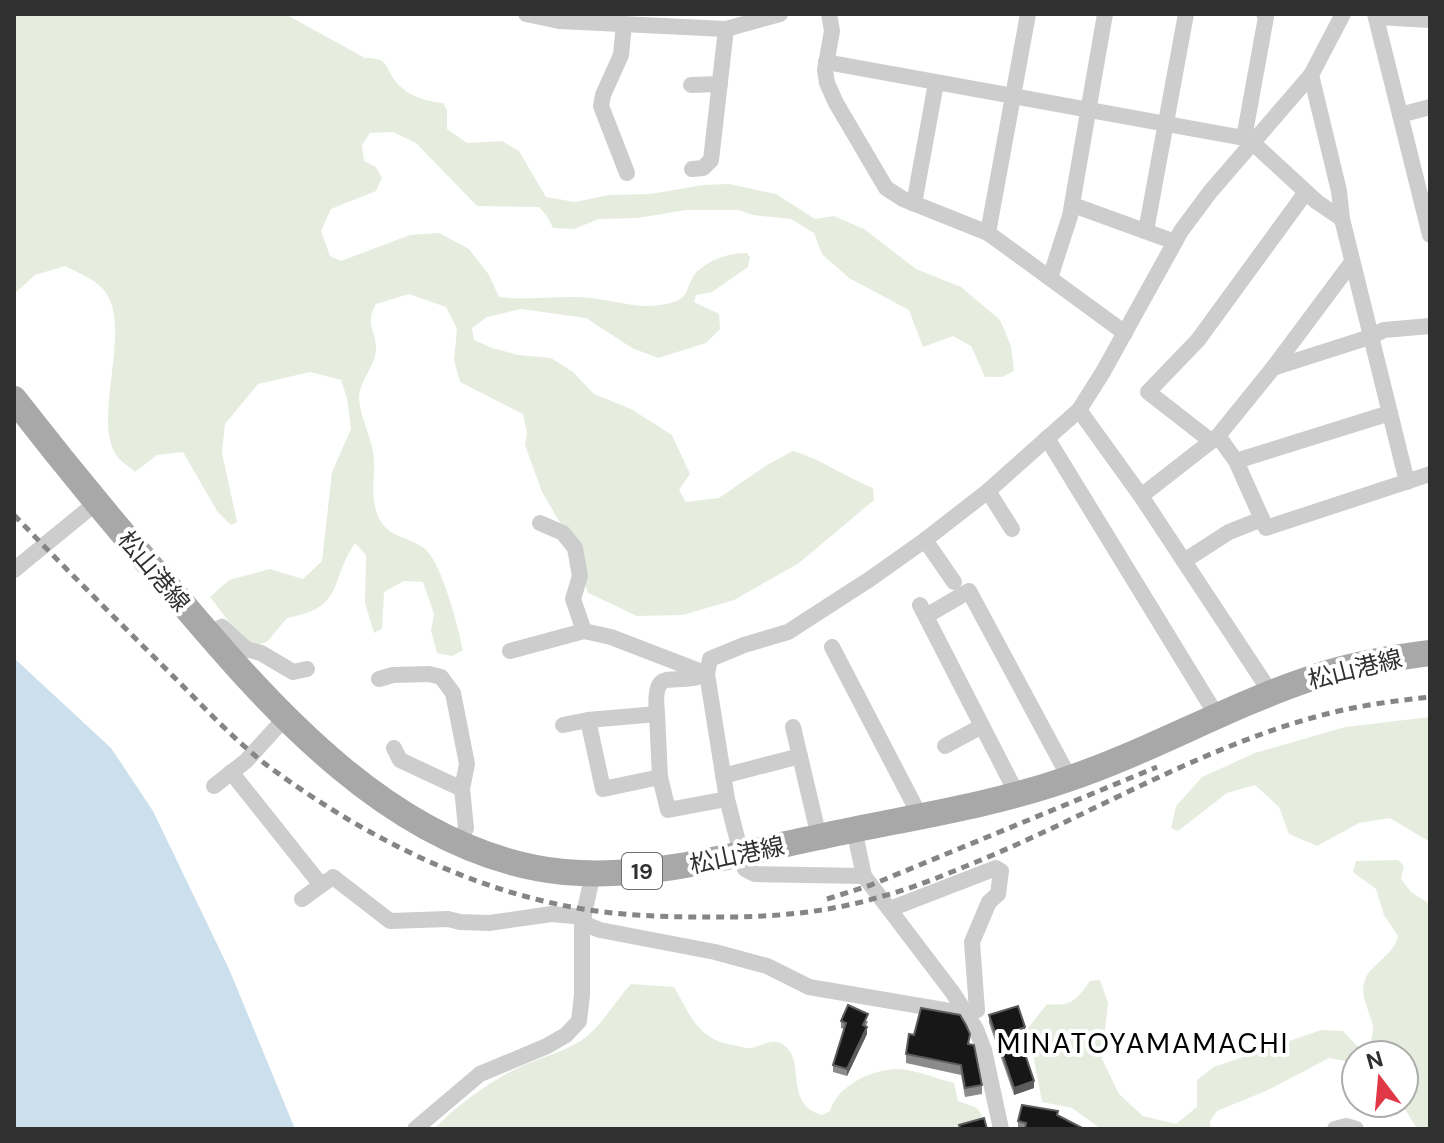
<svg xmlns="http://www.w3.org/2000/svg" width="1444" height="1143" viewBox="0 0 1444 1143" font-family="'DM Sans','Noto Sans JP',sans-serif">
  <rect width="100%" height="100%" fill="#fff"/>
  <g fill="#e6eddf">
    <path d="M14,14H285L365,58C391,58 383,67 397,83C409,97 426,101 443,103L447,110V129L467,143L502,141L519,151L546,197L575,202L609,195L650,194L703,185L729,184L776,194L815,219L834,216L864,229L916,269L961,287L1000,320L1011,346L1014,371L1002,377H985L971,346L953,336L923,347L909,310L849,278L822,254L814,233L791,219L753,215L738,210H686L638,218L599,219L574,229L553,228L547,216L539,207L477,206L416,143L393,132L370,133L362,145L364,161L376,167L382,178L376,191L331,209L321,231L330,256L341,261L410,235L439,233L469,249L489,275L499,297C529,301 560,295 591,298C620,301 640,311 670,303C689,298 685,291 693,277C702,262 730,252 747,253L750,257L748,267L712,292L696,295L694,302L719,314L720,329L706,343L658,358L632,348L586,318L521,309L487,317L472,328L474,340L492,348L518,355L551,358L573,372L594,394L631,409L672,435L690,474L679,490L686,502L719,498L767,465L793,451C821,459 845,477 873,488L874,500L799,563L734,600L683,615L637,616L588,593L572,543L542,492L525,445L527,432L523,414L460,382L454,360L457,329L446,307L409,294L376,304C364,326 377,330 376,351C374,367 360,381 359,397C359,414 370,434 373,451C377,475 367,501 382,523C391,537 412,539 424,548C441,560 459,629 463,650L452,656L437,653L431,631L434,614L423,582L404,581L384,592L382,629L374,633L365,603L366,555L355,543C328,583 346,607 287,618L267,642L248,647L210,597L229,580L270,569L303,579L322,561L332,472L351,429L347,398L341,380L310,372L258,384L225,424L222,453L237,522L231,525L217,511L183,452L157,455L135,472C130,467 121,462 117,456C90,419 136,323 102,288C93,278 76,272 65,266L35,275L14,294Z"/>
    <polygon points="1430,717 1430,842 1390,818 1359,823 1317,846 1289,834 1279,807 1255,785 1227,793 1178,831 1171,828 1176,806 1202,777 1255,753 1345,727"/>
    <path d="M1398,860L1404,866L1401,879L1411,892L1430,904V1129H1417L1401,1103H1404V1055H1356V1068L1351,1062L1329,1058L1268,1090L1217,1111L1210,1121L1211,1129H1101L1072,1108L1042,1102L1028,1028L1047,1004C1072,1007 1077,999 1090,981L1100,980L1108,1003L1102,1059L1119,1094L1143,1116L1176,1124L1197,1107V1080L1214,1067L1321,1030L1343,1031L1357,1046H1369C1371,1040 1374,1033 1373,1027C1371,1013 1360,998 1364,983C1369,963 1393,958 1398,936L1384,915L1376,889L1353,872L1356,861Z"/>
    <path d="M631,984L674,987C691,1016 697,1039 733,1045C739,1046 747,1049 752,1048C761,1046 772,1038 782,1044C808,1059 782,1104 822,1115L830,1111C838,1085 871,1070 897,1069C915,1069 937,1079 954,1083L958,1101L977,1108L982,1115L980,1125L963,1129H435C454,1107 488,1083 514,1070C535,1059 562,1053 582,1040C602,1026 614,1002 631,984Z"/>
  </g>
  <polygon fill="#cbe0ec" points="14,658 111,748 153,811 229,969 295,1129 14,1129"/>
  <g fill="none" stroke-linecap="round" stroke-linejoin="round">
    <g stroke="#cdcdcd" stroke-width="16">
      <polyline points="526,14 559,21 726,29 780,14"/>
      <polyline points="829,14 832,31 825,70 827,83 836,103 886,188 903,199 988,233 1125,333"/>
      <polyline points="1375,14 1430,235"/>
      <polyline points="1376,17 1430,20"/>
      <polyline points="624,24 621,55 603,95 601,106 627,173"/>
      <polyline points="826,62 1244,138 1253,143 1317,202 1342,219"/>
      <polyline points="1311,75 1339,191 1342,219 1407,482"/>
      <polyline points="691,85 720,84"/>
      <polyline points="1400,115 1430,107"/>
      <polyline points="1244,138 1266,17 1264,14"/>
      <polyline points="692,169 703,168 711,160 726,29"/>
      <polyline points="914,204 936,83"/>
      <polyline points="1073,205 1175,242"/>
      <polyline points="1146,231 1186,14"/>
      <polyline points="988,233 1028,14"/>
      <polyline points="1050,278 1070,216 1105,14"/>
      <polyline points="1273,368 1352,262"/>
      <polyline points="1079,410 1141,496 1271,693"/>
      <polyline points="1218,436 1236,461 1266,528 1430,474"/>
      <polyline points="1047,438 1217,716"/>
      <polyline points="1211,441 1148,392 1198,340 1306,192"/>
      <polyline points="1236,461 1390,413"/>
      <polyline points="988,491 1012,529"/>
      <polyline points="1141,496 1218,436 1273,368 1370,337 1384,330 1430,326"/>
      <polyline points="540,523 563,533 575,548 580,576 573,599 584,631 611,637 707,674"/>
      <polyline points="925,540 954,582"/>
      <polyline points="1184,561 1229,532 1262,519"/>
      <polyline points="14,570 97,502"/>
      <polyline points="920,605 1018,796"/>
      <polyline points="926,616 969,591 1070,779"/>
      <polyline points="208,634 222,627 246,649 261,653 293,672 307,669"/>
      <polyline points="832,647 921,818"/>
      <polyline points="510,651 584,631"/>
      <polyline points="379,679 393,675 429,674 441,677 453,693 467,764 462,789 466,828 460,842"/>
      <polyline points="657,714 660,777 668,810 727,799"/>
      <polyline points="588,720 603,789 660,777"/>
      <path d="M563,725L588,720L657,714C652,661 674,689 707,674"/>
      <polyline points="793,727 819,837"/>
      <polyline points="945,746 982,726"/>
      <polyline points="394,748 400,760 462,789"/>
      <polyline points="231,772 321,885"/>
      <polyline points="723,776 800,756"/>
      <polyline points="214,786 246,761 285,718"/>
      <polyline points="854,829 864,876 953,993 976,1029 984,1050 1001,1129"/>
      <polyline points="864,876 755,874 745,869 727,799 707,674 710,659 744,645 788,632 870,579 925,540 988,491 1079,410 1103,372 1181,231 1210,192 1311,75 1343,14"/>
      <polyline points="333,877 390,921 448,919 460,922 489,923 552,914 584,917"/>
      <polyline points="302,899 327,881"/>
      <polyline points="582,923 600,930 715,952 767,966 809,987 967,1014 977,1010 972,942 989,902 998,894 1001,871 996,868 890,909"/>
      <polyline points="415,1129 480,1074 547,1046 566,1035 579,1021 582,995 582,923 593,873"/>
      <polyline points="1335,1129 1346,1126 1356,1129"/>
    </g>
    <path stroke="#a8a8a8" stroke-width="26" d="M14,399C63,462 114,524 166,584C268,705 395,855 564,872C653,880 739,853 824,836C906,818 986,807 1065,780C1149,752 1226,707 1309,679C1349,665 1389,658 1430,653"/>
    <g stroke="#858585" stroke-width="5" stroke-dasharray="8 6" stroke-linecap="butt">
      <path d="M14,515C64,567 115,618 166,669C198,701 229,735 264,763C359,834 471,892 589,910C629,916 669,917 709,917C767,918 828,913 883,896C917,887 949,873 981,860C1101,810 1215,739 1343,710C1371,704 1401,700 1430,697"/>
      <polyline points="827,899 871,885 1157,767"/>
    </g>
  </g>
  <g fill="#8b8b8b">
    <polygon points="989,1015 1025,1035 1019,1037 1034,1088 1014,1095 989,1023"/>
    <polygon points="841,1021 868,1021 866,1026 867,1034 847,1076 833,1072 833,1065 844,1029 841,1028"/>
    <polygon points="914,1035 970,1044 982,1085 982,1094 965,1097 961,1075 906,1063 906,1054"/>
    <polygon points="1058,1115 1084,1129 1018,1128 1018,1121"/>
  </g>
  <g fill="#5d5d5d">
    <polygon points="867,1027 867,1034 847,1076 847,1069"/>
    <polygon points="1025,1027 1025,1035 1017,1037 1017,1030"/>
    <polygon points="1034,1081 1034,1088 1014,1095 1014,1088"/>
  </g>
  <g fill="#171717" stroke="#5d5d5d" stroke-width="2">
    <polygon points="848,1005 868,1014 863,1025 867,1027 847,1069 833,1065 846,1023 841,1021"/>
    <polygon points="1018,1006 1025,1027 1017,1030 1034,1081 1014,1088 989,1015"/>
    <polygon points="921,1008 960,1015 966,1025 970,1034 968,1044 974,1045 982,1085 965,1088 961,1065 906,1054 909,1034 914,1035"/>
    <polygon points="1022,1105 1058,1111 1057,1115 1084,1129 1025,1129 1026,1123 1018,1121"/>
    <polygon points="984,1118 987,1129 956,1129 960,1128 959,1125"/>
  </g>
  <g text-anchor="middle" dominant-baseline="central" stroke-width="8" stroke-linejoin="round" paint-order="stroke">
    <rect fill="#fff" stroke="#6e6e6e" stroke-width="2" x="622" y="853" width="40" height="36" rx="6"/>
    <g font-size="22" font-weight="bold" fill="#303030">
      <text x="642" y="871">19</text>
    </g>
    <g font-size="24" fill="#303030" stroke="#fff">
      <text transform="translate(154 571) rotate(50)">松山港線</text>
      <text transform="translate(1355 669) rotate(-14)">松山港線</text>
      <text transform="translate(737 855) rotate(-12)">松山港線</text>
    </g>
    <g font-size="28" letter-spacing="2" fill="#000" stroke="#fff">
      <text x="1143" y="1043">MINATOYAMAMACHI</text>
    </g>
  </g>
  <rect width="1444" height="1143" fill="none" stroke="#303030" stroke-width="32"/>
  <g transform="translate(1380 1079) rotate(344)"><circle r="38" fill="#ffffff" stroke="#acacac" stroke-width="2"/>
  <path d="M0-6L14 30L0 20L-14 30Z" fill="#e13847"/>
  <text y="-12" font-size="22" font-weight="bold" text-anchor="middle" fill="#303030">N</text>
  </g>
</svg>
